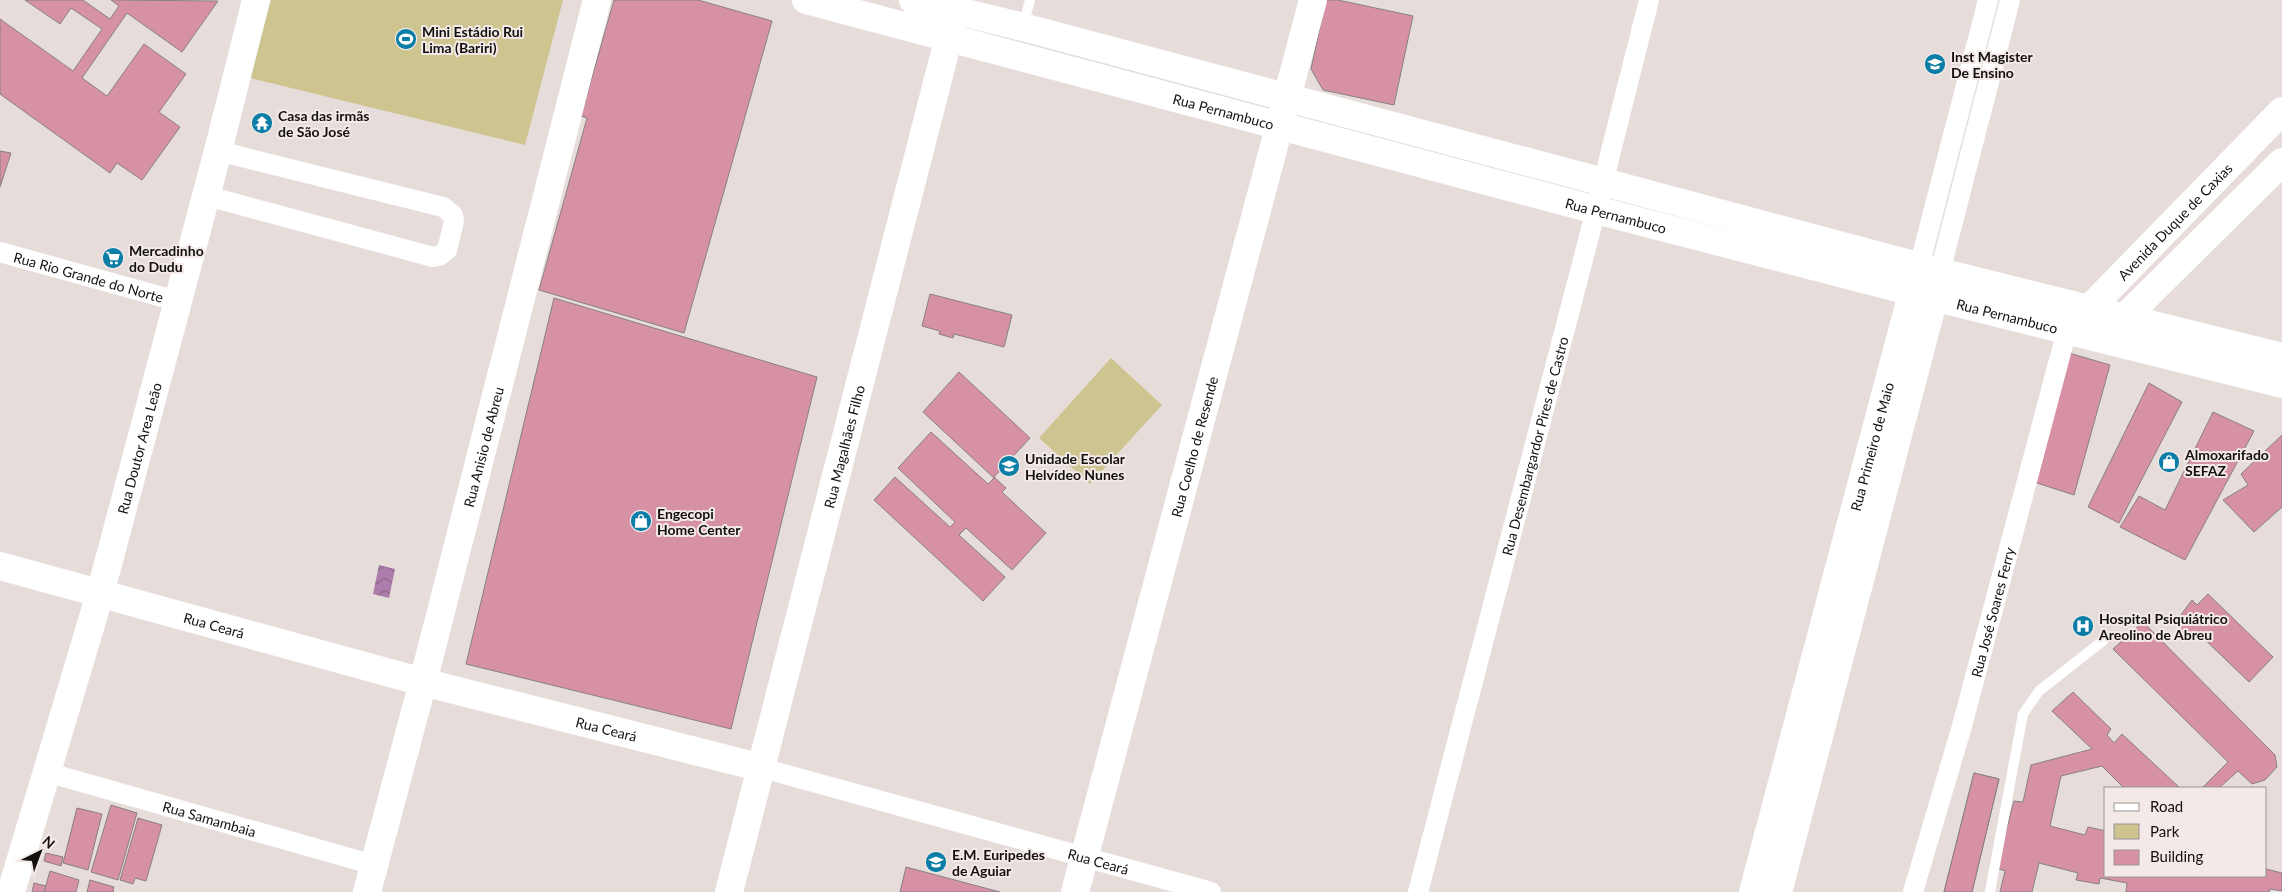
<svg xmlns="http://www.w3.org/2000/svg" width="2282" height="892" viewBox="0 0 2282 892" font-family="Lato,sans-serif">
  <defs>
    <pattern id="water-waves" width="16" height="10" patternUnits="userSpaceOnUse" patternTransform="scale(1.25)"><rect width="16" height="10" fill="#ad7dab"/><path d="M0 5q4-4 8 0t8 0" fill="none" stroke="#8c658a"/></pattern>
  </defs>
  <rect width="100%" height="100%" fill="#e6dddb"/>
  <g fill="#cdc490">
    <polygon points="271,0 563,0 525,145 250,78"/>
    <polygon points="1111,358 1162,405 1090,484 1039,438"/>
  </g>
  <polygon fill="url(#water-waves)" points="379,565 395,569 389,598 373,594"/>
  <g fill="#d791a5" stroke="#888082">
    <polygon points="25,0 83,0 110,19 119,6 111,0 218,1 182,52 127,13 82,78 107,96 144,44 186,74 159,112 180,127 142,180 117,163 110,173 0,94 0,19 73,71 102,29 71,8 60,24"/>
    <polygon points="614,0 698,0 772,21 684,333 539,290 587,118 581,116"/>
    <polygon points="1326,0 1338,0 1413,16 1394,105 1323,90 1311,69"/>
    <polygon points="0,151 11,153 0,187"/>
    <polygon points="930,294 1012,315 1004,347 954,334 953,338 939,334 940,331 922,326"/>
    <polygon points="554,298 817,377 731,729 466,664"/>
    <polygon points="2069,353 2110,365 2074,495 2034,482"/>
    <polygon points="959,372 1030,438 994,477 1006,488 1002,492 1046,533 1012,570 966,528 959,535 1005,577 983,601 874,500 895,477 950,527 955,522 898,468 931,432 988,484 994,478 923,412"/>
    <polygon points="2149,383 2182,402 2119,523 2088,507"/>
    <polygon points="2213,412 2254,431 2185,560 2120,527 2139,496 2165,510"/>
    <polygon points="2282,435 2282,507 2254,532 2223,500 2248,485 2241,474"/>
    <polygon points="2208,594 2273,657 2249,682 2197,632 2190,638 2175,623 2192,600 2197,605"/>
    <polygon points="2143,622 2275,755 2277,767 2265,780 2252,784 2238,771 2219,788 2202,788 2228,762 2113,649"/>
    <polygon points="2073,692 2111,729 2107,735 2114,743 2122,734 2180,788 2124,788 2102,766 2061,776 2050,826 2085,835 2088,827 2106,831 2106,876 2266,876 2266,869 2282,873 2282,891 2270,889 2269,892 2126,892 2127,883 2100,878 2099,884 2076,880 2078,873 2039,863 2032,892 2000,892 2005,871 1996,868 2014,801 2023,802 2031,765 2092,749 2052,711"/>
    <polygon points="1974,773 1999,779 1972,892 1944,892"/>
    <polygon points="1974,773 1999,779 1972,892 1944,892"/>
    <polygon points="111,805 137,813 118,880 91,872"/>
    <polygon points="77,808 102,814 88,870 63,863"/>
    <polygon points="138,818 162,825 146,881 135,878 133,884 120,880"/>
    <polygon points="46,853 63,857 61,866 44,861"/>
    <polygon points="906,867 1000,892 900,892"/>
    <polygon points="50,871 79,880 76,892 44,892"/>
    <polygon points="90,880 114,887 113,892 87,892"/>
    <polygon points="34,883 46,886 44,892 32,892"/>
  </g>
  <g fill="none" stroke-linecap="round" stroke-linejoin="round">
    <g stroke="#fff" stroke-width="10">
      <polyline points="1023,26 1030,0"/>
      <polyline points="1990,892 2023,714 2039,691 2104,640"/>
    </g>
    <g stroke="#fff" stroke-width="20">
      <polyline points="207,196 433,257 439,256 447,250 454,221 453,215 443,207 218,151"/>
      <path id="s1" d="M0,252L177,301"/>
      <polyline points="1919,267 1988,0"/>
      <polyline points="1940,272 2010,0"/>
      <path id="s2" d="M762,768L1211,892"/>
      <path id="s3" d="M46,772L374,865"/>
      <path id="s4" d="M1418,892L1603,183L1649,0"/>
      <path id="s5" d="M1913,892L1962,726L2067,330"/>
    </g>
    <g stroke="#fff" stroke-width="28">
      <path id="s6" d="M806,0L1596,210L1913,292L2282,384"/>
      <polyline points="913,0 1023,27 1940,272 2282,357"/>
      <path id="s7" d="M2088,310L2282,111"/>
      <polyline points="2114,328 2282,162"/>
      <path id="s8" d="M0,566L423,682L762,768"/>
      <path id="s9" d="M11,892L100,594L218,151L256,0"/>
      <path id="s10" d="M367,892L423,682L597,0"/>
      <path id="s11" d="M729,892L953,21"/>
      <path id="s12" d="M1075,892L1313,0"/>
      <path id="s13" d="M1753,892L1917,275"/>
      <polyline points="1778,892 1939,279"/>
    </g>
  </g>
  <defs>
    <g id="stadium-disc" transform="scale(1.125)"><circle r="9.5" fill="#0a7ea6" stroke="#f3eae8"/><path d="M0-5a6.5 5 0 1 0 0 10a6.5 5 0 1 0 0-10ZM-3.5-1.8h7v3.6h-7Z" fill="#fff"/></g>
    <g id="school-disc" transform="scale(1.125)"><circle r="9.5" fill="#0a7ea6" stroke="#f3eae8"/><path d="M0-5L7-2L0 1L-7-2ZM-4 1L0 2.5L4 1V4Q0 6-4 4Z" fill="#fff"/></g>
    <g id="temple-disc" transform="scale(1.125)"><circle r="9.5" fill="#0a7ea6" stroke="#f3eae8"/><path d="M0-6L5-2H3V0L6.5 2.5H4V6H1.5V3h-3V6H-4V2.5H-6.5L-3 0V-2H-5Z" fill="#fff"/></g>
    <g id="supermarket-disc" transform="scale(1.125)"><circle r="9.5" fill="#0a7ea6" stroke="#f3eae8"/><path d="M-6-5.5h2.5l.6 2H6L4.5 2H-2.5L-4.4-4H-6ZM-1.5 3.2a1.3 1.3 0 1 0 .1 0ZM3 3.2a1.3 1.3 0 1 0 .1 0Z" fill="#fff"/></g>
    <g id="shop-disc" transform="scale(1.125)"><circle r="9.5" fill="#0a7ea6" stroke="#f3eae8"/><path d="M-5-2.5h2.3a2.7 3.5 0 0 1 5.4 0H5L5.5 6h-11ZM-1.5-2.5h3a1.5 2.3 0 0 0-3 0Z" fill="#fff"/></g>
    <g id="hospital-disc" transform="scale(1.125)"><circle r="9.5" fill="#0a7ea6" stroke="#f3eae8"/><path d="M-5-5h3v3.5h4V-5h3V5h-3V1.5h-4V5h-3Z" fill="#fff"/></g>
  </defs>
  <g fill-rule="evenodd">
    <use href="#stadium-disc" x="406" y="39"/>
    <use href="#school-disc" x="1935" y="64"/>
    <use href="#temple-disc" x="262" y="123"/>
    <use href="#supermarket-disc" x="113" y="258"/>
    <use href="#shop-disc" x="2169" y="462"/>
    <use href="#school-disc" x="1009" y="466"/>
    <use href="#shop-disc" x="641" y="521"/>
    <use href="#hospital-disc" x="2083" y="626"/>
    <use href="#school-disc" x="936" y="862"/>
  </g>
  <g text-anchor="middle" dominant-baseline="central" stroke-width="4" stroke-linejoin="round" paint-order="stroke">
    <g font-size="14" font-weight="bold" fill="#131010" stroke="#f3eae8" text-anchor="start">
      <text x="422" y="31">Mini Estádio Rui<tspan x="422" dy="16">Lima (Bariri)</tspan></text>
      <text x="1951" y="56">Inst Magister<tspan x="1951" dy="16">De Ensino</tspan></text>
      <text x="278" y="115">Casa das irmãs<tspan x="278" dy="16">de São José</tspan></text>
      <text x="129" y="250">Mercadinho<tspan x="129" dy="16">do Dudu</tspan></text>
      <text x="2185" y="454">Almoxarifado<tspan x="2185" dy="16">SEFAZ</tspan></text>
      <text x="1025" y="458">Unidade Escolar<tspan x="1025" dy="16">Helvídeo Nunes</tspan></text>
      <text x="657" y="513">Engecopi<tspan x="657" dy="16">Home Center</tspan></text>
      <text x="2099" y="618">Hospital Psiquiátrico<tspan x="2099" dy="16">Areolino de Abreu</tspan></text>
      <text x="952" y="854">E.M. Euripedes<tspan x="952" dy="16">de Aguiar</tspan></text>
    </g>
    <g font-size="14" fill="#131010" stroke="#f3eae8">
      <text stroke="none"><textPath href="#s6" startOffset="432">Rua Pernambuco</textPath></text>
      <text stroke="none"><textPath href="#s6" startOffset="838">Rua Pernambuco</textPath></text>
      <text stroke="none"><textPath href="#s7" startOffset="124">Avenida Duque de Caxias</textPath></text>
      <text stroke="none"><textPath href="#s1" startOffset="92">Rua Rio Grande do Norte</textPath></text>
      <text stroke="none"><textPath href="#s6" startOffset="1242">Rua Pernambuco</textPath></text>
      <text stroke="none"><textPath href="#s10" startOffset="460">Rua Anisio de Abreu</textPath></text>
      <text stroke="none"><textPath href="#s11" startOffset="460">Rua Magalhães Filho</textPath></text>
      <text stroke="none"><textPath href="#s12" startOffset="461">Rua Coelho de Resende</textPath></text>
      <text stroke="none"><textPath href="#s4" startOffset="461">Rua Desembargardor Pires de Castro</textPath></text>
      <text stroke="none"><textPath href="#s13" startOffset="461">Rua Primeiro de Maio</textPath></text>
      <text stroke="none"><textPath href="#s9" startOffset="462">Rua Doutor Area Leão</textPath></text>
      <text stroke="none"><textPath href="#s5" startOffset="291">Rua José Soares Ferry</textPath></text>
      <text stroke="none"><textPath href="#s8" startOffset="222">Rua Ceará</textPath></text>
      <text stroke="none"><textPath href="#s8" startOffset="628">Rua Ceará</textPath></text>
      <text stroke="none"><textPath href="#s3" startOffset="170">Rua Samambaia</textPath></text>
      <text stroke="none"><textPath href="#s2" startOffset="349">Rua Ceará</textPath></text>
    </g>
  </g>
  <rect x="2104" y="787" width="162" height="90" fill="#f3eae8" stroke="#999392"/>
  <rect x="2114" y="803" width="25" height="8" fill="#ffffff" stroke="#999392"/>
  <text x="2150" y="812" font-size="15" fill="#131010">Road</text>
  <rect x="2114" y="824" width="25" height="15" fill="#cdc490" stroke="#999392"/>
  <text x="2150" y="837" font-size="15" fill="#131010">Park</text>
  <rect x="2114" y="850" width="25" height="15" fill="#d791a5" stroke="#999392"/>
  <text x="2150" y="862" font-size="15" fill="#131010">Building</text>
  <g transform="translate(40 852) rotate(42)" stroke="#f3eae8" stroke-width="4" paint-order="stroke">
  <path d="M0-4L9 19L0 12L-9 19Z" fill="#131010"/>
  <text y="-8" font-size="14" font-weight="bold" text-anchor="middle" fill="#131010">N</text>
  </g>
</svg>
